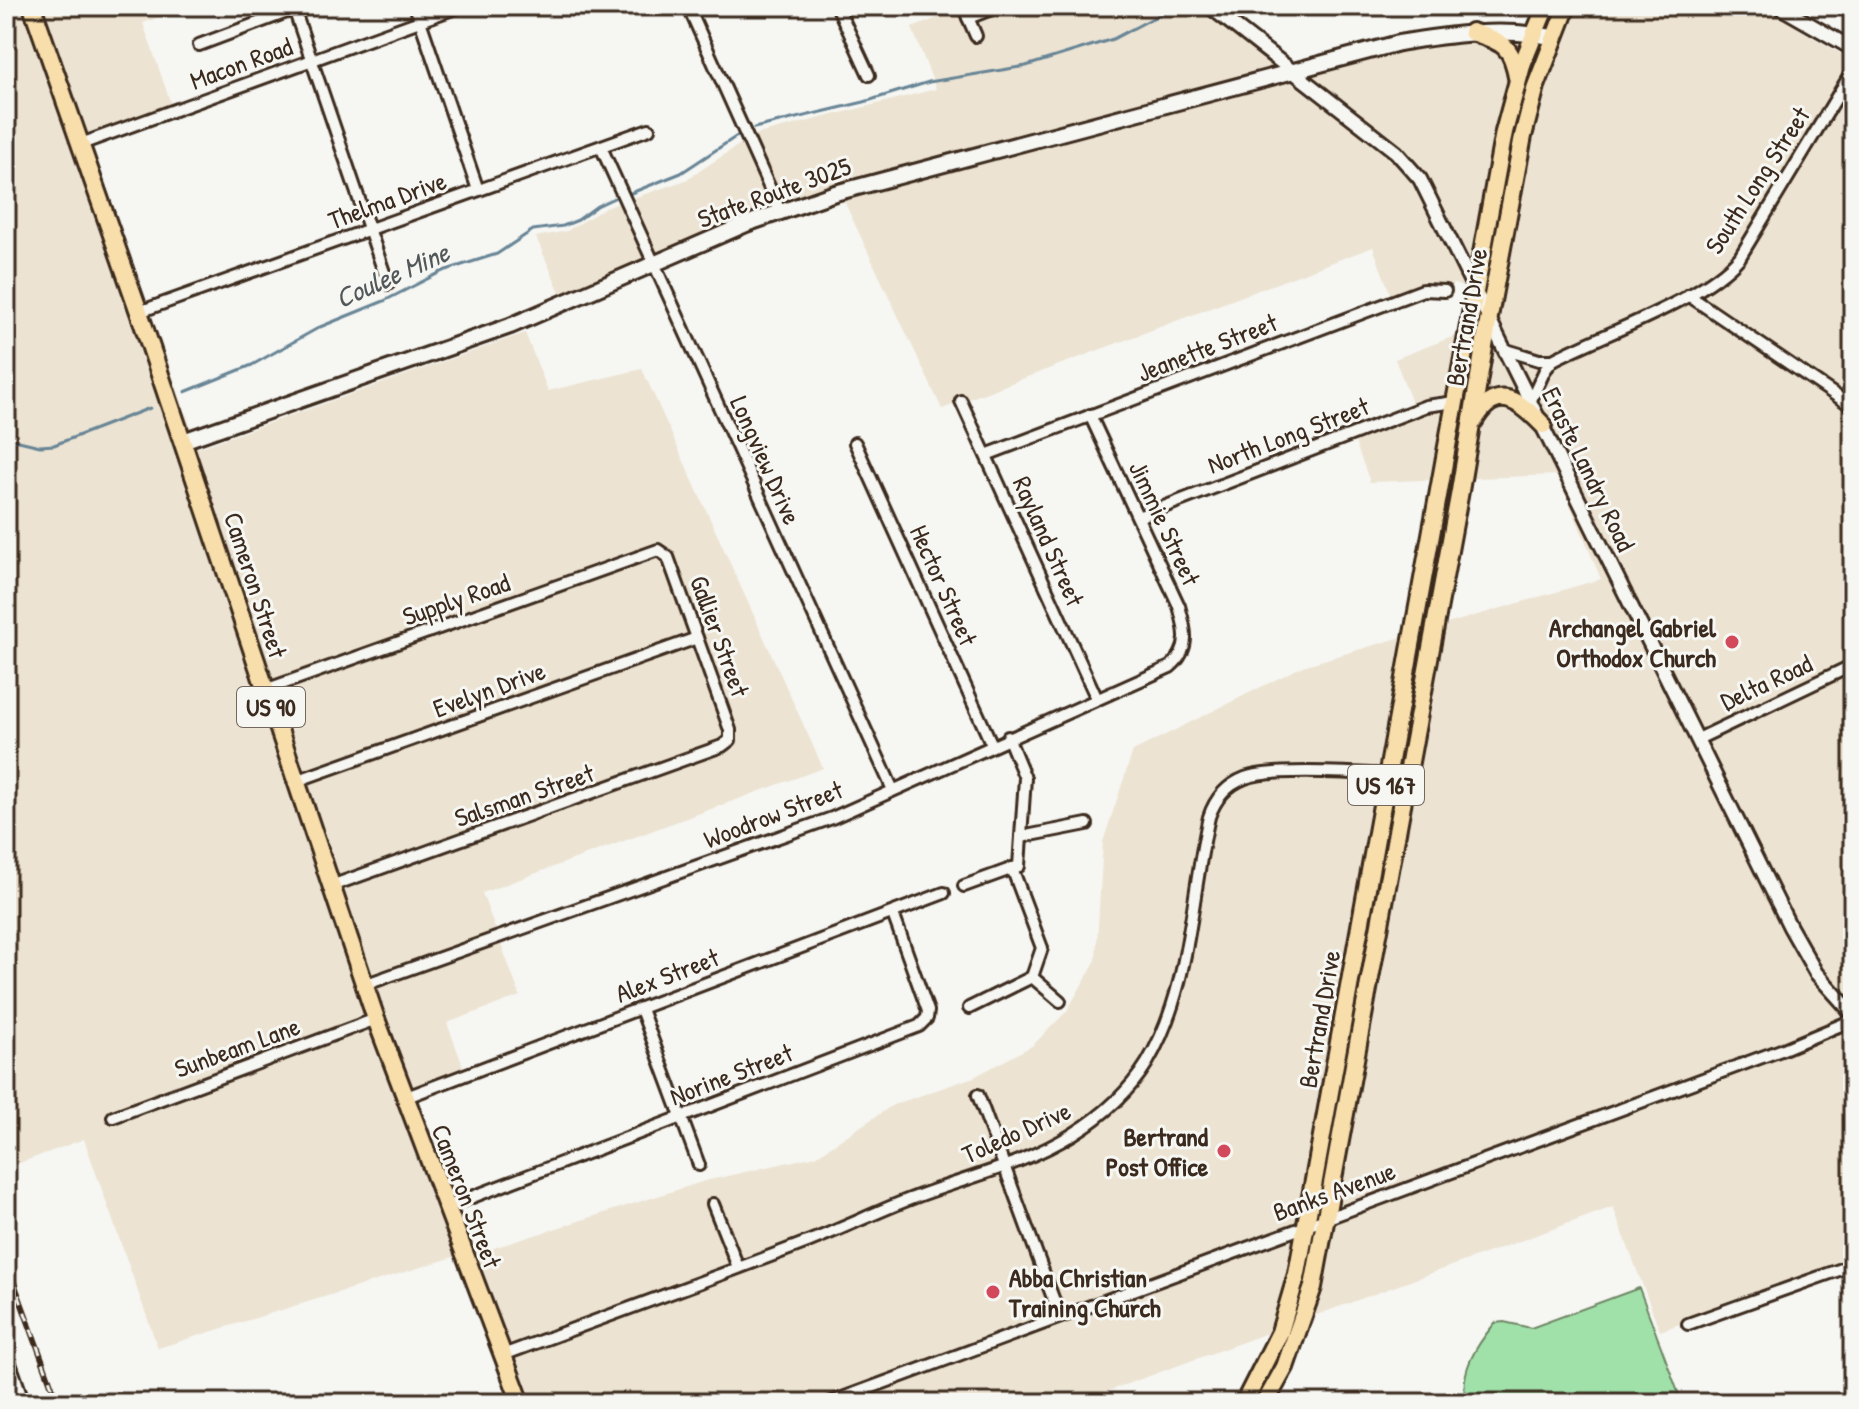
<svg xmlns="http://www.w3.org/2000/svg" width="1859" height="1409" viewBox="0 0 1859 1409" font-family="'Patrick Hand',sans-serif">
  <rect width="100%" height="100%" fill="#f6f6f2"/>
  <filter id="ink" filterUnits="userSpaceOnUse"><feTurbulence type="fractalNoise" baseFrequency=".0125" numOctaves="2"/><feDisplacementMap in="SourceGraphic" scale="16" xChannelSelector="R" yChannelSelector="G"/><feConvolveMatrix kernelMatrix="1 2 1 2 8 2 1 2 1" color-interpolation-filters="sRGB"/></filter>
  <g filter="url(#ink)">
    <g fill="#ece3d2">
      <polygon points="6,6 189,6 143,23 171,104 88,134 198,448 525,333 548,391 642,369 823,768 482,893 520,996 447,1023 469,1082 402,1108 457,1256 158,1348 84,1139 6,1168"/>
      <polygon points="968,6 1202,6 1293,71 1399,43 1533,34 1551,6 1761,6 1853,61 1853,1262 1660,1331 1613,1207 1075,1403 533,1403 475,1254 705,1181 816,1156 893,1105 974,1077 1032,1046 1067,1011 1096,960 1103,842 1133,751 1303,666 1601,579 1558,475 1370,482 1355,442 1417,416 1395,359 1460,334 1466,289 1455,284 1395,307 1373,247 942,409 844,201 562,297 536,237 567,231 605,208 686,180 754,135 936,89 912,28"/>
    </g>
    <path fill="#a0e1aa" stroke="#6e8664" stroke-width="2" d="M1639,1288L1682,1403H1466C1459,1372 1475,1347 1495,1323L1504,1322L1531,1328Z"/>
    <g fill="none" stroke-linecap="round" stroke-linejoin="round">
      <g stroke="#688596" stroke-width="3">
        <polyline points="754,128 864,102 929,82 1026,66 1113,39 1174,7"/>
        <polyline points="631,193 681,173 737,136"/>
        <polyline points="185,392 252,365 320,327 384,301 443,271 497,254 533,230 563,226 578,220 597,206 614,198"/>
        <polyline points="6,438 40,446 54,445 150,408"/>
      </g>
      <g stroke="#3b2a1e" stroke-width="16">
        <g id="minor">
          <polyline points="293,6 388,284"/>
          <polyline points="415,6 478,190"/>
          <polyline points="688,6 780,211"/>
          <polyline points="837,6 869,75"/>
          <polyline points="963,6 976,36"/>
          <polyline points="968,18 999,6"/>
          <polyline points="199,45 295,9"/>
          <polyline points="81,144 461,6"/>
          <polyline points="601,147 893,790"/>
          <polyline points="1688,295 1853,407"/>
          <polyline points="139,312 649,129"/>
          <polyline points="1506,350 1539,360 1553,360"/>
          <path d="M1531,400L1545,370L1553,360C1607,332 1703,300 1740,257L1853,70"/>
          <polyline points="961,401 1097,699"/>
          <polyline points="855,443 992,745"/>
          <polyline points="986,455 1423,290 1445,291"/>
          <polyline points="1138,517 1426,406 1455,402"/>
          <polyline points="265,690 658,550 668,557 730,730 730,740 722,746 331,886"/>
          <polyline points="1698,739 1853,665"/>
          <polyline points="296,781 697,638"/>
          <polyline points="1021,837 1087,824"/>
          <polyline points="1012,868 1042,948 1032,977"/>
          <polyline points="964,886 1019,866 1025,778 1008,737"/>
          <path d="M364,985L832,818L1170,667C1191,649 1186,630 1179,606L1090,415"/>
          <polyline points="969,1008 1032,977 1060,1001"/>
          <polyline points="641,1009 699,1165"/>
          <polyline points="978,1095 1060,1317"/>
          <polyline points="404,1098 944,893"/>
          <polyline points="113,1117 376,1019"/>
          <polyline points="713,1204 738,1267"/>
          <polyline points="446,1207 919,1026 927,1018 928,1011 893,914"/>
          <polyline points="1688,1324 1853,1265"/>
          <polyline points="6,1352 24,1403"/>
          <path d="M503,1355C605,1317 708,1280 810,1241C844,1228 876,1212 910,1199C964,1178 1024,1165 1073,1134C1102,1116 1129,1092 1147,1063C1191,989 1190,899 1209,817C1215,799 1227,785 1245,778C1271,768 1357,773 1388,775"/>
          <polyline points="829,1403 1781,1050 1853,1020"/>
        </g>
      </g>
      <g stroke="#3b2a1e" stroke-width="18">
        <g id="tertiary">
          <polyline points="1209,6 1396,152 1420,179 1790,927 1816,973 1853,1014"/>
          <polyline points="1778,6 1853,49"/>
        </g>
      </g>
      <g stroke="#3b2a1e" stroke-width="20">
        <path id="secondary" d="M183,441L510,326L746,224L835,193L1399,43C1451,34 1501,28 1553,37"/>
      </g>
      <g stroke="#3b2a1e" stroke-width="22">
        <g id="primary">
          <polyline points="32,6 139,312 376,1019 521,1403"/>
          <path d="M1472,32C1501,42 1512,44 1517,77"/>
          <path d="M1474,421C1496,382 1520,401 1543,425"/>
          <polyline points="1244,1403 1280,1332 1297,1274 1504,132 1523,62 1546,6"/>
          <polyline points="1265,1403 1285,1367 1313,1287 1460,491 1489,317 1523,136 1536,86 1567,6"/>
        </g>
      </g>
      <use href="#minor" stroke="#f6f6f2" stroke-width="10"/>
      <use href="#tertiary" stroke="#f6f6f2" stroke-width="12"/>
      <use href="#secondary" stroke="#f6f6f2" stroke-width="14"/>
      <use href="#primary" stroke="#f8deab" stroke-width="16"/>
      <g stroke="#3b2a1e" stroke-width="6">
        <polyline id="rail" points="6,1261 58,1403"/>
      </g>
      <use href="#rail" stroke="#f6f6f2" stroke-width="3" stroke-dasharray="9" stroke-linecap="butt"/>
    </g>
  </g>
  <g fill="#d1495b" stroke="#f6f6f2" stroke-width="3">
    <circle cx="1732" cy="642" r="8"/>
    <circle cx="1224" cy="1151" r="8"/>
    <circle cx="993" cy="1292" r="8"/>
  </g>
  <g text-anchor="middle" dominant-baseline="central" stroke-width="6" stroke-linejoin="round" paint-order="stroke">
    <g fill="#f6f6f2" stroke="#73675e" stroke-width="2">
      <rect x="237" y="687" width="68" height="40" rx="6"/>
      <rect x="1348" y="765" width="76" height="40" rx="6"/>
    </g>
    <g font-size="24" font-weight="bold" fill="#3b2a1e">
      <text x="271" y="707">US 90</text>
      <text x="1386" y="785">US 167</text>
    </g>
    <g font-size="26" fill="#3b2a1e" stroke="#f6f6f2">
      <text transform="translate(241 63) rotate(-20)">Macon Road</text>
      <text transform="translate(1757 180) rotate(-57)">South Long Street</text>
      <text transform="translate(774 192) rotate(-20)">State Route 3025</text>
      <text transform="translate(387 200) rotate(-20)">Thelma Drive</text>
      <text transform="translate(1466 317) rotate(-80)">Bertrand Drive</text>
      <text transform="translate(1207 347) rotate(-21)">Jeanette Street</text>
      <text transform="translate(1288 435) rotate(-21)">North Long Street</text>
      <text transform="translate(766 460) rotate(66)">Longview Drive</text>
      <text transform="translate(1589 469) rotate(64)">Eraste Landry Road</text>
      <text transform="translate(1165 523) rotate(65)">Jimmie Street</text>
      <text transform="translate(1049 541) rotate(66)">Rayland Street</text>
      <text transform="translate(256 585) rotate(72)">Cameron Street</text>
      <text transform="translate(944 585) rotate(66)">Hector Street</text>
      <text transform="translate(456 599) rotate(-19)">Supply Road</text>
      <text transform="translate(720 636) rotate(70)">Gallier Street</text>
      <text transform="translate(1766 682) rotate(-25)">Delta Road</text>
      <text transform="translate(489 689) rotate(-20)">Evelyn Drive</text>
      <text transform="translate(524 795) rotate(-19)">Salsman Street</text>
      <text transform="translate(773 814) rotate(-21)">Woodrow Street</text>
      <text transform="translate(667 975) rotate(-21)">Alex Street</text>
      <text transform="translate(1319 1019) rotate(-80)">Bertrand Drive</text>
      <text transform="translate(237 1047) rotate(-20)">Sunbeam Lane</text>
      <text transform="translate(731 1074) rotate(-21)">Norine Street</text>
      <text transform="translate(1016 1132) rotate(-24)">Toledo Drive</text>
      <text transform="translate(1334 1191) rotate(-20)">Banks Avenue</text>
      <text transform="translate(467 1196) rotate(69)">Cameron Street</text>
    </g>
    <g font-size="26" font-weight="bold" fill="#3b2a1e" stroke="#f6f6f2" text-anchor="end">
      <text x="1716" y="627">Archangel Gabriel<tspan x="1716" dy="30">Orthodox Church</tspan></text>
      <text x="1208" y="1136">Bertrand<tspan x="1208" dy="30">Post Office</tspan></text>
      <text x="1009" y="1277" text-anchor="start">Abba Christian<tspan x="1009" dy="30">Training Church</tspan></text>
    </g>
    <g font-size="28" font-style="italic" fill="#52575a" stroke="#f6f6f2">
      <text transform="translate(392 275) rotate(-24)">Coulee Mine</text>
    </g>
  </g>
  <rect width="1859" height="1409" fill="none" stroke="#f6f6f2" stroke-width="32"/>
  <rect x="16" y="16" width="1827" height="1377" fill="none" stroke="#3b2a1e" stroke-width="3" filter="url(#ink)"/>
</svg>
